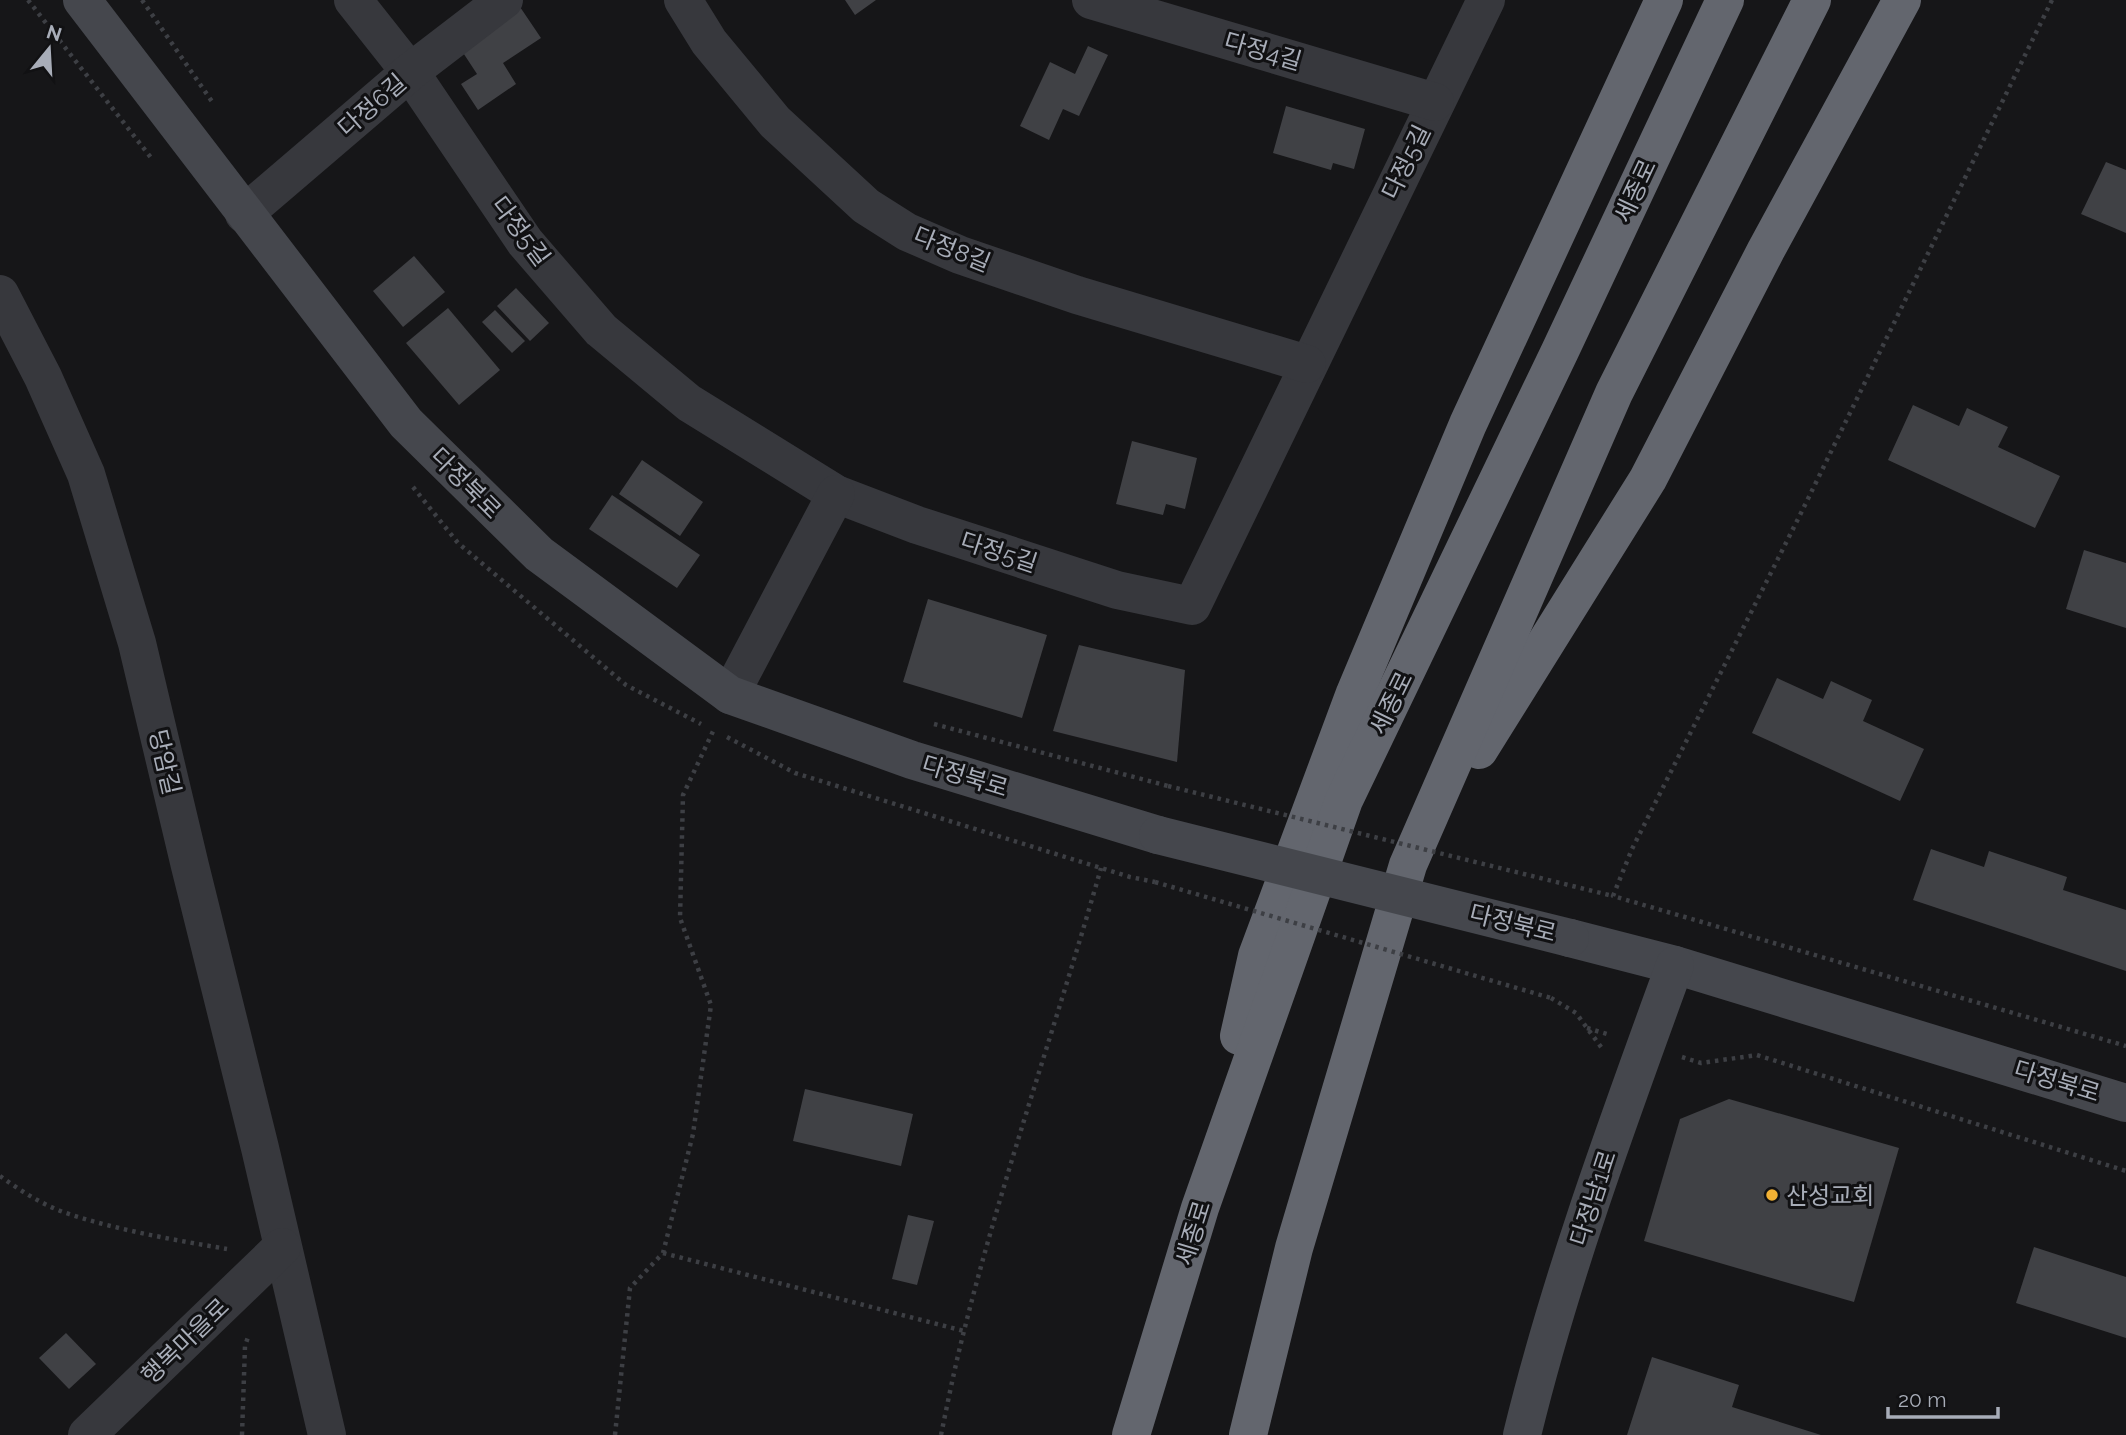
<svg xmlns="http://www.w3.org/2000/svg" width="2126" height="1435" viewBox="0 0 2126 1435" font-family="Raleway,'Noto Sans KR',sans-serif">
  <rect width="100%" height="100%" fill="#161618"/>
  <g fill="#404145">
    <polygon points="845,0 876,0 855,15"/>
    <polygon points="516,1 541,38 503,63 516,84 478,110 461,84 477,74 456,42"/>
    <polygon points="1088,46 1108,55 1079,116 1063,109 1049,140 1020,126 1050,62 1075,74"/>
    <polygon points="1286,106 1365,129 1354,169 1333,163 1331,170 1273,153"/>
    <polygon points="2106,162 2126,170 2126,233 2081,214"/>
    <polygon points="414,256 445,292 403,327 373,291"/>
    <polygon points="516,288 549,323 530,341 497,306"/>
    <polygon points="448,308 500,370 459,405 406,343"/>
    <polygon points="495,310 525,341 512,353 482,322"/>
    <polygon points="1913,405 1959,426 1967,408 2008,427 1998,447 2060,476 2035,528 1888,460"/>
    <polygon points="1132,441 1197,458 1185,509 1166,504 1163,515 1116,504"/>
    <polygon points="642,460 703,502 680,536 619,494"/>
    <polygon points="612,495 700,555 677,588 589,529"/>
    <polygon points="2084,550 2126,563 2126,628 2066,609"/>
    <polygon points="928,599 1047,635 1022,718 903,682"/>
    <polygon points="1079,645 1185,670 1177,762 1053,731"/>
    <polygon points="1777,678 1823,699 1831,681 1872,700 1863,721 1924,749 1900,801 1752,733"/>
    <polygon points="1931,849 1984,867 1989,851 2067,877 2063,890 2126,910 2126,971 1913,900"/>
    <polygon points="805,1089 913,1114 901,1166 793,1141"/>
    <polygon points="1729,1099 1899,1148 1854,1302 1644,1241 1680,1119"/>
    <polygon points="908,1215 934,1221 917,1285 892,1279"/>
    <polygon points="2034,1247 2126,1277 2126,1338 2016,1303"/>
    <polygon points="66,1333 96,1364 69,1389 39,1358"/>
    <polygon points="1652,1357 1739,1385 1732,1407 1821,1435 1627,1435"/>
  </g>
  <g fill="none" stroke-linecap="round" stroke-linejoin="round">
    <g stroke="#3d3f44" stroke-width="4.5" stroke-dasharray="3.5 5" stroke-linecap="butt">
      <polyline points="28,0 152,159"/>
      <polyline points="142,0 213,103"/>
      <polyline points="2052,0 1802,511 1632,849 1613,896 2126,1046"/>
      <polyline points="413,487 458,543 626,685 701,724"/>
      <polyline points="934,724 1168,786"/>
      <polyline points="727,737 795,773 1130,877 1155,882"/>
      <polyline points="1551,998 1576,1013 1604,1051"/>
      <polyline points="1587,1028 1610,1035"/>
      <polyline points="1682,1057 1701,1063 1757,1055 2126,1171"/>
      <path d="M0,1176C22,1192 46,1207 72,1215C122,1231 175,1240 227,1249"/>
      <polyline points="663,1253 964,1331"/>
      <polyline points="242,1435 245,1346 249,1334"/>
      <polyline points="615,1435 630,1288 663,1253 693,1134 711,1005 680,918 683,795 715,727"/>
      <path d="M941,1435C948,1401 955,1366 964,1331C1003,1175 1057,1023 1101,868"/>
    </g>
    <g stroke="#37383d" stroke-width="38">
      <polyline points="353,0 410,72 525,242 601,330 689,403 836,494 917,525 1117,590 1192,606 1486,0"/>
      <polyline points="683,0 709,42 775,122 866,206 907,232 960,255 1077,295 1307,364"/>
      <polyline points="1091,0 1435,102"/>
      <polyline points="244,214 410,72 504,0"/>
      <polyline points="0,294 43,377 86,474 137,643 190,866 260,1148 327,1435"/>
      <polyline points="730,695 836,494"/>
      <polyline points="87,1435 282,1247"/>
    </g>
    <g stroke="#45474d" stroke-width="38">
      <polyline points="82,0 406,423 539,554 730,695 912,760 1158,835"/>
      <polyline points="1570,938 1675,965 2126,1103"/>
      <path d="M1522,1435C1561,1275 1619,1119 1675,965"/>
    </g>
    <g stroke="#63666e" stroke-width="38">
      <polyline points="1479,750 1648,479 1766,250 1902,0"/>
      <polyline points="1239,1036 1257,956 1355,693 1468,424 1664,0"/>
      <polyline points="1131,1435 1200,1208 1344,800 1560,351 1725,0"/>
      <polyline points="1248,1435 1294,1248 1408,865 1614,393 1812,0"/>
    </g>
    <g stroke="#3d3f44" stroke-width="4.5" stroke-dasharray="3.5 5" stroke-linecap="butt">
      <polyline points="1168,786 1613,896"/>
      <polyline points="1155,882 1551,998"/>
    </g>
    <polyline stroke="#45474d" stroke-width="38" points="1158,835 1570,938"/>
  </g>
  <circle fill="#f2b134" stroke="#111113" stroke-width="2.5" cx="1772" cy="1195" r="7"/>
  <g text-anchor="middle" dominant-baseline="central" stroke-width="6" stroke-linejoin="round" paint-order="stroke">
    <g font-size="24" fill="#a8adb8" stroke="#111113">
      <text transform="translate(1263 51) rotate(16)">다정4길</text>
      <text transform="translate(372 105) rotate(-41)">다정6길</text>
      <text transform="translate(1406 162) rotate(-64)">다정5길</text>
      <text transform="translate(1635 191) rotate(-65)">세종로</text>
      <text transform="translate(521 231) rotate(53)">다정5길</text>
      <text transform="translate(952 249) rotate(22)">다정8길</text>
      <text transform="translate(466 483) rotate(45)">다정북로</text>
      <text transform="translate(999 552) rotate(18)">다정5길</text>
      <text transform="translate(1391 703) rotate(-64)">세종로</text>
      <text transform="translate(165 762) rotate(77)">당암길</text>
      <text transform="translate(965 776) rotate(17)">다정북로</text>
      <text transform="translate(1513 923) rotate(14)">다정북로</text>
      <text transform="translate(2057 1081) rotate(17)">다정북로</text>
      <text transform="translate(1593 1198) rotate(-72)">다정남1로</text>
      <text transform="translate(1193 1233) rotate(-73)">세종로</text>
      <text transform="translate(185 1341) rotate(-44)">행복마을로</text>
    </g>
    <g font-size="24" fill="#a8adb8" stroke="#111113" text-anchor="start">
      <text x="1786" y="1195">산성교회</text>
    </g>
  </g>
  <g transform="translate(49 49) rotate(18)" stroke="#111113" stroke-width="5" paint-order="stroke">
  <path d="M0-5L12 26L0 18L-12 26Z" fill="#a8adb8"/>
  <text y="-10" font-size="19" font-weight="bold" text-anchor="middle" fill="#a8adb8">N</text>
  </g>
  <path d="M1888 1407v10h110v-10" fill="none" stroke="#a8adb8" stroke-width="3.5"/>
  <text x="1898" y="1407" font-size="21" fill="#a8adb8" stroke="#111113" stroke-width="5" paint-order="stroke">20 m</text>
</svg>
